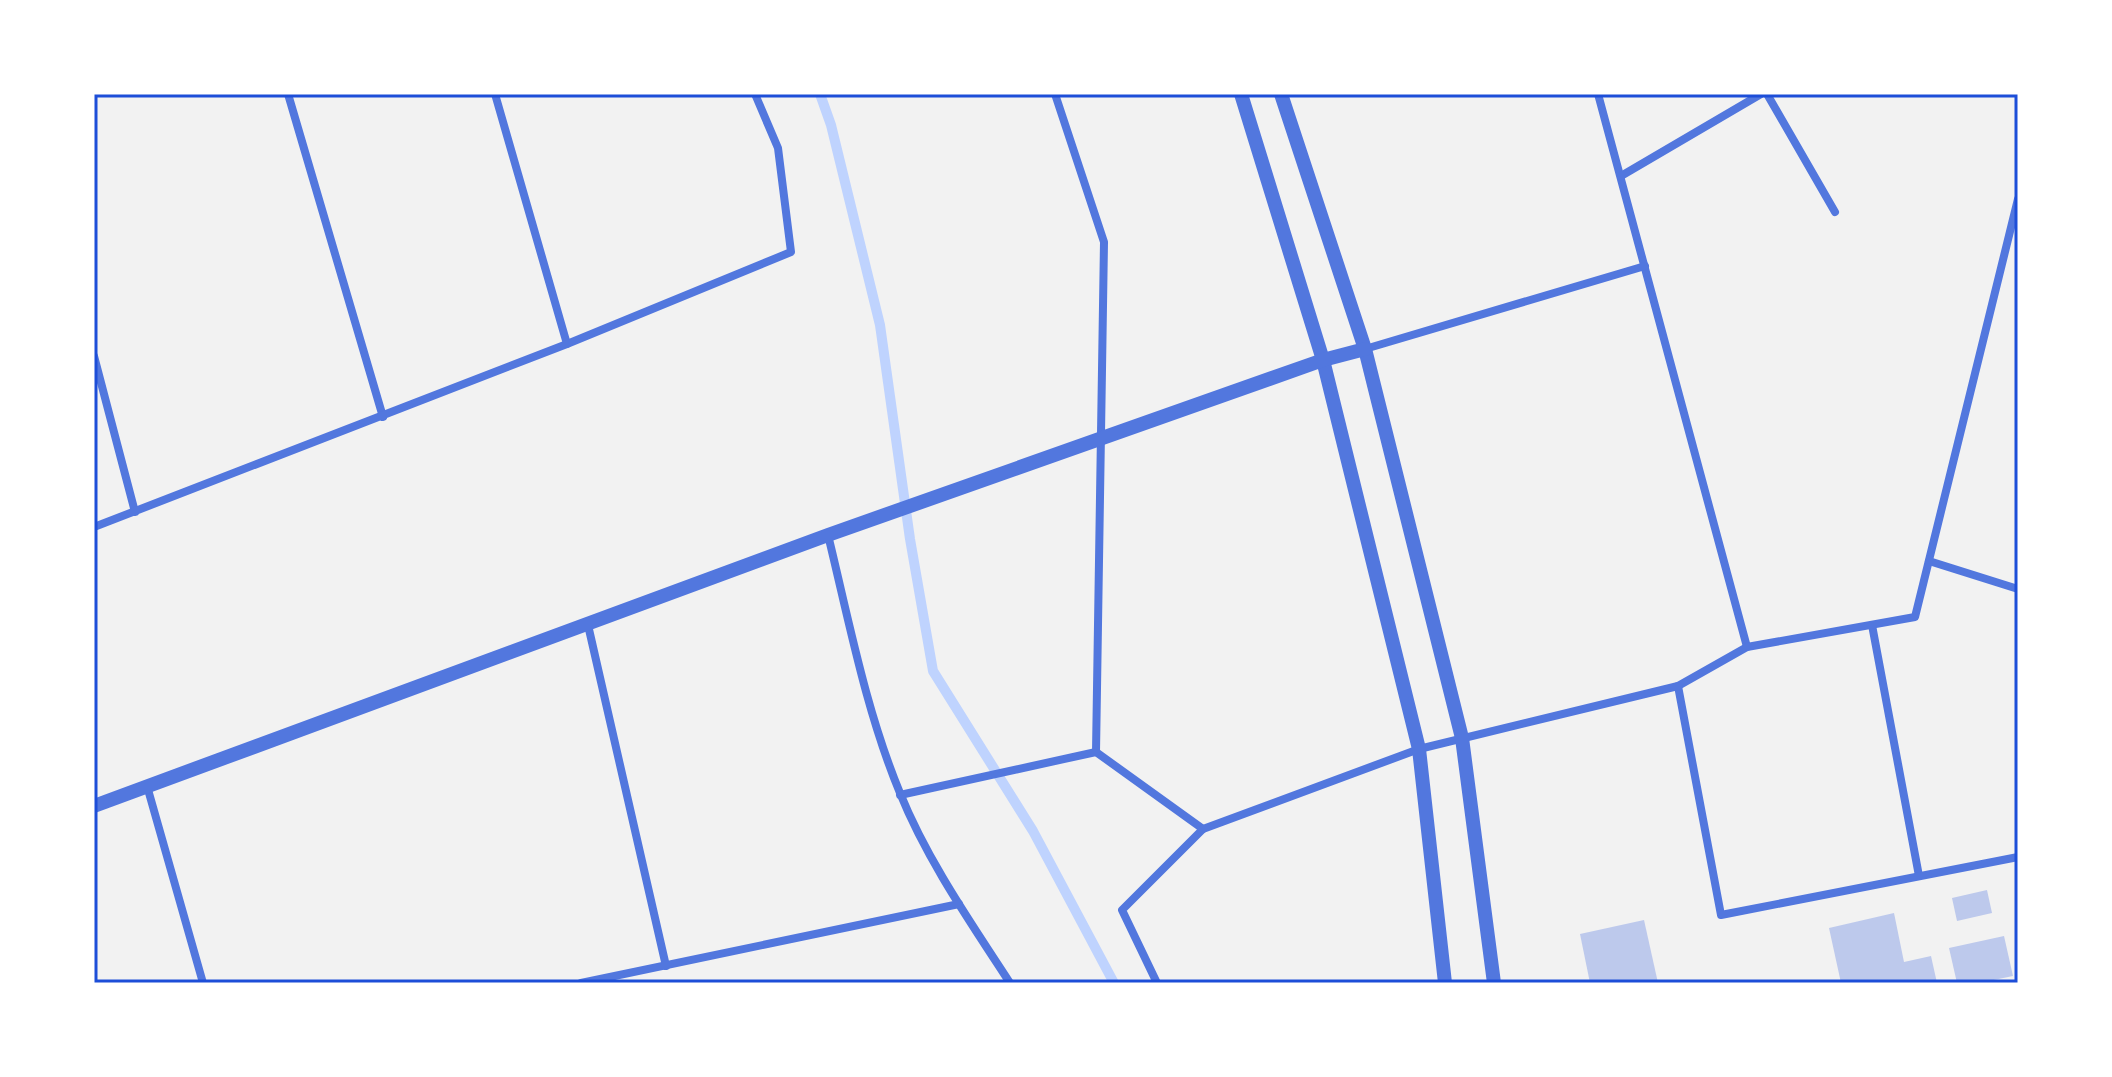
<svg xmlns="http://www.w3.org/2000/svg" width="2112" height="1077" viewBox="0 0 2112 1077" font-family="'Alegreya Sans',sans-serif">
  <rect width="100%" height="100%" fill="#f2f2f2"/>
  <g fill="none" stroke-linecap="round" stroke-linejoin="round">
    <polyline stroke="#bfd3fe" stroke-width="10" points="820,94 831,125 880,325 910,539 933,671 1033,831 1114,983"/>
  </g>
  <g fill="#bdc9ec">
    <polygon points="1987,890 1992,913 1957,921 1952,898"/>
    <polygon points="1894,913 1904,962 1931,956 1937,983 1841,983 1829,928"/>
    <polygon points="1644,920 1658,983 1590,983 1580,934"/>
    <polygon points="2004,936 2013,976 1979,983 1957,983 1949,948"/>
  </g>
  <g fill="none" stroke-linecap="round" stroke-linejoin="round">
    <g stroke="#5277de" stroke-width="8">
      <polyline points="288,94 383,417"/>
      <polyline points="495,94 567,344"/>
      <polyline points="1598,94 1747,647"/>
      <polyline points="1767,94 1835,212"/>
      <polyline points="1621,176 1761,94"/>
      <polyline points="1365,349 1645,266"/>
      <polyline points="94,356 135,512"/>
      <polyline points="94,527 567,344 791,252 778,148 755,94"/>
      <path d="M828,535C849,621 866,711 900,793C927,860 971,923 1010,983"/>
      <polyline points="1929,561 2018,589"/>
      <polyline points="588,625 666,966"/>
      <polyline points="1872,625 1919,876"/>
      <polyline points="1678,686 1721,915 2018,857"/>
      <polyline points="1096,752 1203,829"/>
      <polyline points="147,786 203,983"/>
      <polyline points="900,795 1096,752 1104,242 1055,94"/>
      <polyline points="581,983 959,904"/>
      <polyline points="1157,983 1122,910 1203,829 1419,749 1678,686 1747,647 1915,617 2018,199"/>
    </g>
    <g stroke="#5277de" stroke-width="14">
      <polyline points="1241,94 1323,360 1419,749 1445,983"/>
      <polyline points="1281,94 1365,349 1462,738 1494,983"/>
      <polyline points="94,806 828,535 1323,360 1365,349"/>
    </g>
  </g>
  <rect width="2112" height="1077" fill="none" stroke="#ffffff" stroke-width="192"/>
  <rect x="96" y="96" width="1920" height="885" fill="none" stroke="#1d4ed8" stroke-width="3"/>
</svg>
